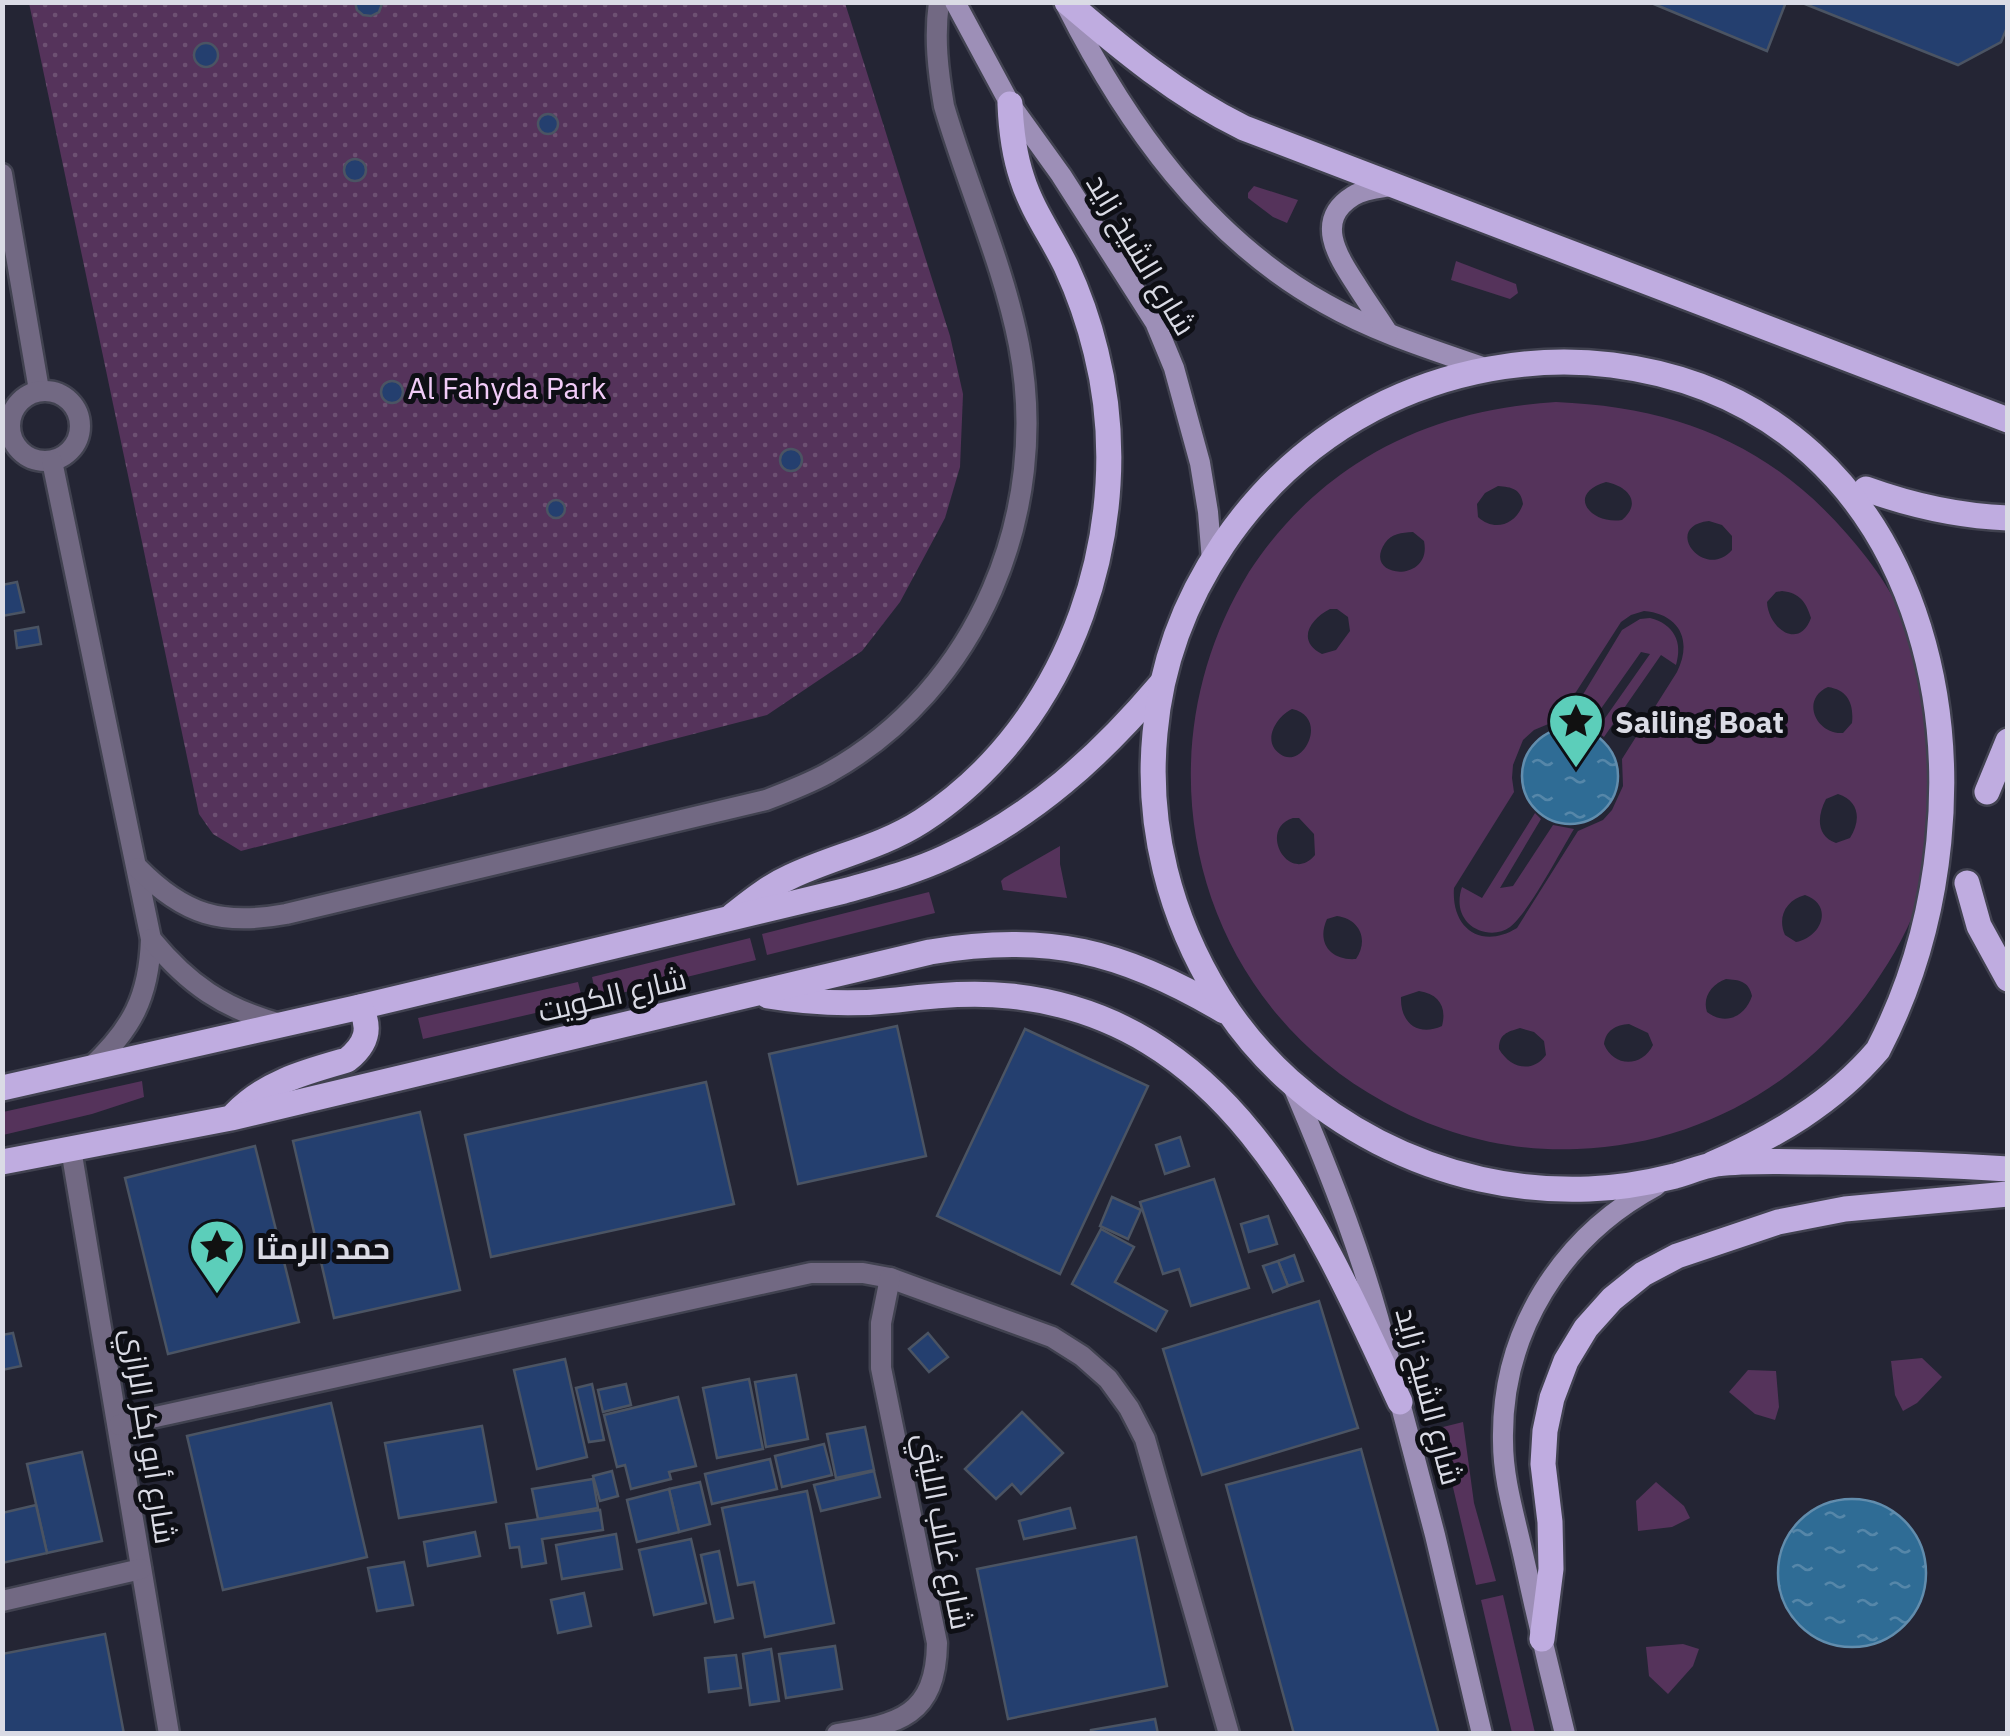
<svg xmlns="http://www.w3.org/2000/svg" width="2010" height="1736" viewBox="0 0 2010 1736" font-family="'IBM Plex Sans',Cairo,sans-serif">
  <defs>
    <pattern id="park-dots" width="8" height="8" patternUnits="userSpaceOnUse" patternTransform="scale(2.5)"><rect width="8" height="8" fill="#55335b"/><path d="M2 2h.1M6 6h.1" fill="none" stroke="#6d5072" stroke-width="1.8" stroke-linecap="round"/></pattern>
    <pattern id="water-ripples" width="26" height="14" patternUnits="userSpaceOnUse" patternTransform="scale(2.5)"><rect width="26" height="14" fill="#2f6c95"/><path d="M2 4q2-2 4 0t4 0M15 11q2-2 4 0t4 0" fill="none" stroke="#5687a9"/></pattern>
  </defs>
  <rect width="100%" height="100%" fill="#242534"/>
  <g fill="#55335b" fill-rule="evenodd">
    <polygon points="1254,186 1298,200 1287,223 1273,217 1248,198 1248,193"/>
    <polygon points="1456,261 1516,284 1518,293 1510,299 1451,280"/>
    <path d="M1556,402C1675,407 1768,443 1847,534C1870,560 1893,591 1905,623C1912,641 1915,661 1920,680C1925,701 1936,728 1937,749C1939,767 1933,789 1931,807C1929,830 1929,855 1925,878C1917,912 1900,946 1881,974C1814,1079 1702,1145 1577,1149C1510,1152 1443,1135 1384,1102C1193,997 1135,757 1249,572C1276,530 1314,491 1356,464C1418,424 1484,407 1556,402ZM1606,482C1627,486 1643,502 1622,520C1591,525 1565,494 1606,482ZM1498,486C1512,487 1521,489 1523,504C1516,525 1494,532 1478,517L1477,504L1485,493ZM1709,521L1722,525L1732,536V550C1704,582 1661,526 1709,521ZM1413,532L1424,541C1433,584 1361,579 1385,543C1392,533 1401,533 1413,532ZM1782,591C1800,593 1806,602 1811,618C1799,651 1768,628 1767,602L1776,592ZM1330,609H1337L1348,617L1350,631L1336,650L1322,654C1296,641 1310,619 1330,609ZM1644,611C1679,614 1693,640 1677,672L1622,759L1623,786L1612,810L1603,820L1578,831L1517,928C1481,950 1451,928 1454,888L1514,792L1512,778L1513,765L1523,740L1534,730L1558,720L1621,622L1631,615ZM1828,687C1848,690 1854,704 1852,723L1843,733C1816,735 1800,699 1828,687ZM1292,709C1330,717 1303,771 1280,754C1261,741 1277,716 1292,709ZM1838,794C1860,801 1861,821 1850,838L1836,843C1816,836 1817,816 1826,799ZM1293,818H1299L1314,834L1315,855C1289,886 1257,829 1293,818ZM1805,895C1834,905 1822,937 1796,942L1785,935C1777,917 1786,900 1805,895ZM1337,916C1360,919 1369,940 1356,959C1331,961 1316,943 1327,919ZM1726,979C1739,980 1749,981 1752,996C1745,1017 1725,1026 1707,1012C1702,997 1712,984 1726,979ZM1419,991C1439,994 1447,1007 1442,1026C1418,1037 1400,1023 1401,997ZM1629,1024L1648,1033L1653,1045C1642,1068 1613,1067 1604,1044C1606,1030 1616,1025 1629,1024ZM1520,1028L1534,1032L1544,1041L1546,1055C1532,1074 1510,1068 1499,1049C1499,1034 1507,1032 1520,1028Z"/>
    <path d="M1650,618C1674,624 1683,642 1676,665L1661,655L1604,737L1596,731L1650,654L1641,652L1588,727L1564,726L1622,630L1640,619Z"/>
    <path d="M1535,813L1541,819L1500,888L1513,886L1553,825L1574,829C1560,852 1529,912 1510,927C1498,936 1479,934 1468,923C1458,912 1458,899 1462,887L1482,898Z"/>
    <polygon points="1060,846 1060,864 1067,898 1003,890 1001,881 1004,878"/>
    <polygon points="929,892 935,913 767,955 762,934"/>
    <polygon points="750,938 756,960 597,999 592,977"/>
    <polygon points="578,982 583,1002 423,1039 418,1018"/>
    <polygon points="142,1081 144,1097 92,1114 3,1135 3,1112"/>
    <polygon points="1922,1358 1942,1377 1917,1403 1903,1411 1895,1395 1891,1361"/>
    <polygon points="1748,1370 1776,1371 1779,1407 1775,1420 1755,1414 1729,1392"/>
    <polygon points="1463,1422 1474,1503 1496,1581 1476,1585 1439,1428"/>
    <polygon points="1656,1482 1684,1506 1690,1518 1672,1527 1638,1531 1636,1501"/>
    <polygon points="1503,1595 1535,1733 1512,1733 1481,1600"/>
    <polygon points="1683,1644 1699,1649 1693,1666 1668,1694 1649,1676 1646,1647"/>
  </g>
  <polygon fill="url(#park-dots)" points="29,3 845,3 950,336 963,394 960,467 945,518 900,602 862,651 767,715 241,851 213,834 199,814"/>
  <g fill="url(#water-ripples)" stroke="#628dad" stroke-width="2.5">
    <circle cx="1570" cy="776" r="48"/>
    <circle cx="1852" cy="1573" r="74"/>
  </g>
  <g fill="#243f6f" stroke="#4b5463" stroke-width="2.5">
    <polygon points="355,2 381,2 382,4 379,12 371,16 363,15 357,10"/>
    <polygon points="1649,2 1786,2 1767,51"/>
    <polygon points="1800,2 2008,2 2008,25 2001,42 1958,65"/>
    <circle cx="206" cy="55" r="12"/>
    <circle cx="548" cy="124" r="10"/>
    <circle cx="355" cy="170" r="11"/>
    <circle cx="392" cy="392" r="11"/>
    <circle cx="791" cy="460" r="11"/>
    <circle cx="556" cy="509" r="9"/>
    <polygon points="17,582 24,612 2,616 2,585"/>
    <polygon points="38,627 41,644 17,648 15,631"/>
    <polygon points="897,1026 926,1156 798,1184 769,1054"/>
    <polygon points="1025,1029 1148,1086 1060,1274 937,1216"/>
    <polygon points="706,1082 734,1204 491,1257 465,1135"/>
    <polygon points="420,1112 460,1290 334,1318 293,1141"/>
    <polygon points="1180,1137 1189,1166 1165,1174 1156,1145"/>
    <polygon points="255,1146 299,1322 168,1354 125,1178"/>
    <polygon points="1214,1179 1249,1288 1191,1306 1179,1269 1163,1274 1140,1202"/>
    <polygon points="1112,1197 1141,1210 1128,1239 1100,1226"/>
    <polygon points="1268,1216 1277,1244 1249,1252 1241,1224"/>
    <polygon points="1101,1229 1134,1247 1115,1282 1167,1311 1156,1331 1072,1284"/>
    <polygon points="1294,1255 1303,1281 1288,1286 1278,1261"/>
    <polygon points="1278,1261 1288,1286 1273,1292 1263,1266"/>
    <polygon points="1319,1301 1358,1428 1202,1475 1163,1349"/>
    <polygon points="13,1333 21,1366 2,1370 2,1335"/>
    <polygon points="928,1333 948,1357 929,1372 909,1349"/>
    <polygon points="565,1359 587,1457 537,1469 514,1370"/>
    <polygon points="796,1375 808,1439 766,1447 755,1382"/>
    <polygon points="749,1379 763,1449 717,1458 703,1388"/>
    <polygon points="592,1384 604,1440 589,1442 576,1388"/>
    <polygon points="626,1384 631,1405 603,1412 598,1390"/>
    <polygon points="678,1397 696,1466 669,1472 671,1479 631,1489 625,1465 617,1467 604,1415"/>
    <polygon points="331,1403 367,1557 223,1590 187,1436"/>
    <polygon points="1022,1412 1063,1453 1021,1494 1012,1484 996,1499 965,1469"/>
    <polygon points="482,1426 496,1502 399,1518 385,1443"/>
    <polygon points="865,1427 874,1470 836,1478 827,1434"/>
    <polygon points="824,1444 832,1475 782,1487 775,1456"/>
    <polygon points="1361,1449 1439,1734 1294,1734 1226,1485"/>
    <polygon points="82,1452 102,1541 47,1553 27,1464"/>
    <polygon points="770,1459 777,1489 712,1504 705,1474"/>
    <polygon points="612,1471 618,1496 600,1501 593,1476"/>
    <polygon points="874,1471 880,1497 821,1511 814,1485"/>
    <polygon points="593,1479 598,1508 538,1519 532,1489"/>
    <polygon points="700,1482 710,1524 679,1532 669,1489"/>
    <polygon points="669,1489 679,1532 637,1542 627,1500"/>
    <polygon points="807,1491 834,1623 765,1637 754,1582 738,1585 722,1508"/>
    <polygon points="36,1505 47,1553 2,1563 2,1513"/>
    <polygon points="1070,1508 1075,1528 1024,1539 1019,1521"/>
    <polygon points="600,1510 603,1530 542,1539 546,1563 522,1567 519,1547 510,1548 506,1524"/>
    <polygon points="475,1532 480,1556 428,1566 424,1542"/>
    <polygon points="616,1534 622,1569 562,1579 556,1545"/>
    <polygon points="1136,1537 1167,1686 1008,1719 977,1569"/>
    <polygon points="691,1539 706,1603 654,1615 639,1550"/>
    <polygon points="719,1551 733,1618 715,1622 701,1555"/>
    <polygon points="404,1562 413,1605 377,1611 368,1568"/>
    <polygon points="584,1593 591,1626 558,1633 551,1600"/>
    <polygon points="105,1634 124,1734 2,1734 2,1654"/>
    <polygon points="835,1646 842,1689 786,1698 779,1654"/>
    <polygon points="771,1649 779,1701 750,1705 743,1654"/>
    <polygon points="736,1655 741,1688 709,1692 705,1658"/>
    <polygon points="1155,1719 1158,1734 1091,1734 1091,1730"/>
  </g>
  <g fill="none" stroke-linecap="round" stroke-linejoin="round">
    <g stroke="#414250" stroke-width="25">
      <g id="minor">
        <polyline points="2,174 39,390"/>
        <circle cx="45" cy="426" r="35"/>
        <path d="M52,461L151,939C149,997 132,1029 90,1068"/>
        <path d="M138,868C184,915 222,926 286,914L766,800C787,792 808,784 828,773C979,689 1051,511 1019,345C1003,263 967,185 944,106C938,71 934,38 939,2"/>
        <path d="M151,939C189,985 223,1008 280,1024"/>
        <polyline points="71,1149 169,1734"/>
        <polyline points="119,1425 811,1273 863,1273 890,1278 1052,1337 1082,1356 1108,1379 1129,1408 1145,1439 1229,1734"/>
        <polyline points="2,1601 141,1569"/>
        <path d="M837,1734C899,1724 936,1716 937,1643L881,1368V1323L890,1278"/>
      </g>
    </g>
    <g stroke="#414250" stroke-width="25">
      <g id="secondary">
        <polyline points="955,2 1010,104 1061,175 1155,322 1174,368 1200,463 1208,512 1212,561"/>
        <path d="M1066,5C1126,124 1207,238 1326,304C1377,333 1433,350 1488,369"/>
        <path d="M1388,333C1378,317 1367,302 1357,286C1339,258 1313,221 1353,196C1364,189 1379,188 1391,186"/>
        <path d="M1292,1084C1331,1175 1367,1266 1390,1363"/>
        <polyline points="1397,1391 1435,1535 1482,1734"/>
        <path d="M1565,1734C1550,1674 1536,1614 1523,1554C1515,1517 1503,1480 1503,1441C1501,1332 1561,1237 1656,1186"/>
      </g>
    </g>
    <g stroke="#414250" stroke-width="30">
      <g id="primary">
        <path d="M1067,2C1123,50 1177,95 1244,128L2008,420"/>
        <path d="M1866,489C1913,506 1958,516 2008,518"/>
        <polyline points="1987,792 2008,741"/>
        <polyline points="1967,883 1979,926 2008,979"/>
        <path d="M733,915C751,901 768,887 790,877C834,856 880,848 922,821C1072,724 1139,523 1096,352C1089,323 1079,294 1066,266C1052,237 1032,210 1022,178C1014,154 1011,129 1010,104"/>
        <path d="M768,996C810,1003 854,1005 897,1000C935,995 972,992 1010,996C1231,1019 1319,1226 1400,1402"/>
        <path d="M2,1088L360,1007L844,891C879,881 914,872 946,857C1033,817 1100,756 1161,684"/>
        <path d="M235,1114C266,1082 305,1072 347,1060C366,1045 372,1029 360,1007"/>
        <path d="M2,1162L231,1118L930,952C1047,932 1123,951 1224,1011"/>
        <path d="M1712,1164C1774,1137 1833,1103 1878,1050C2010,796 1944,407 1612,365C1531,355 1446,371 1373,409C1252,473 1167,597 1155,733C1146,826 1170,918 1219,997C1297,1122 1443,1195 1589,1189C1618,1188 1647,1183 1675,1176C1689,1172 1703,1166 1717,1164C1750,1160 1785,1162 1819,1162C1882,1163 1945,1165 2008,1169"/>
        <polyline points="1542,1639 1551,1569 1550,1522 1543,1464 1545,1431 1552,1398 1566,1361 1586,1328 1612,1299 1643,1274 1677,1256 1778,1222 1845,1209 2008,1194"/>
      </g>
    </g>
    <use href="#minor" stroke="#726983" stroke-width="20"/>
    <use href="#secondary" stroke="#9d8fb7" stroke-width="20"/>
    <use href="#primary" stroke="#bface0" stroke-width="25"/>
  </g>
  <defs>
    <g id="sight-pin" transform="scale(2.875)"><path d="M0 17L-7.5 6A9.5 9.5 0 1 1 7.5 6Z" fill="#5cceba" stroke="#0e0f15"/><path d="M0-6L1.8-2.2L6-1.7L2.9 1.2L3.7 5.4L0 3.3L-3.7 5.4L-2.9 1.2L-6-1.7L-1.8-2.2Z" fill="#111"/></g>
  </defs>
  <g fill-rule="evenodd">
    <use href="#sight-pin" x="1576" y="721"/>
    <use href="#sight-pin" x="217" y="1247"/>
  </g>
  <g text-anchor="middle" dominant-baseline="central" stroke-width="10" stroke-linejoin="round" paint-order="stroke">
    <g font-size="30" fill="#dadbe5" stroke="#0e0f15">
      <text transform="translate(1142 254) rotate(59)">شارع الشيخ زايد</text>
      <text transform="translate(612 994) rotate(-13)">شارع الكويت</text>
      <text transform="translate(1430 1396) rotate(75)">شارع الشيخ زايد</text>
      <text transform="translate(150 1436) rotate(81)">شارع أبو بكر الرازي</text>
      <text transform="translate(944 1531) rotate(79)">شارع غالب الليثي</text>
    </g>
    <g font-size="30" fill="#f2ccf8" stroke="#0e0f15">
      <text x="507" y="387">Al Fahyda Park</text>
    </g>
    <g font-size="30" font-weight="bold" fill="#dadbe5" stroke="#0e0f15" text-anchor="start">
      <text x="1615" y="721">Sailing Boat</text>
      <text x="256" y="1247">حمد الرمثا</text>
    </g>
  </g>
  <rect width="2010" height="1736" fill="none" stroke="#dadbe5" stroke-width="10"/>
</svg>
